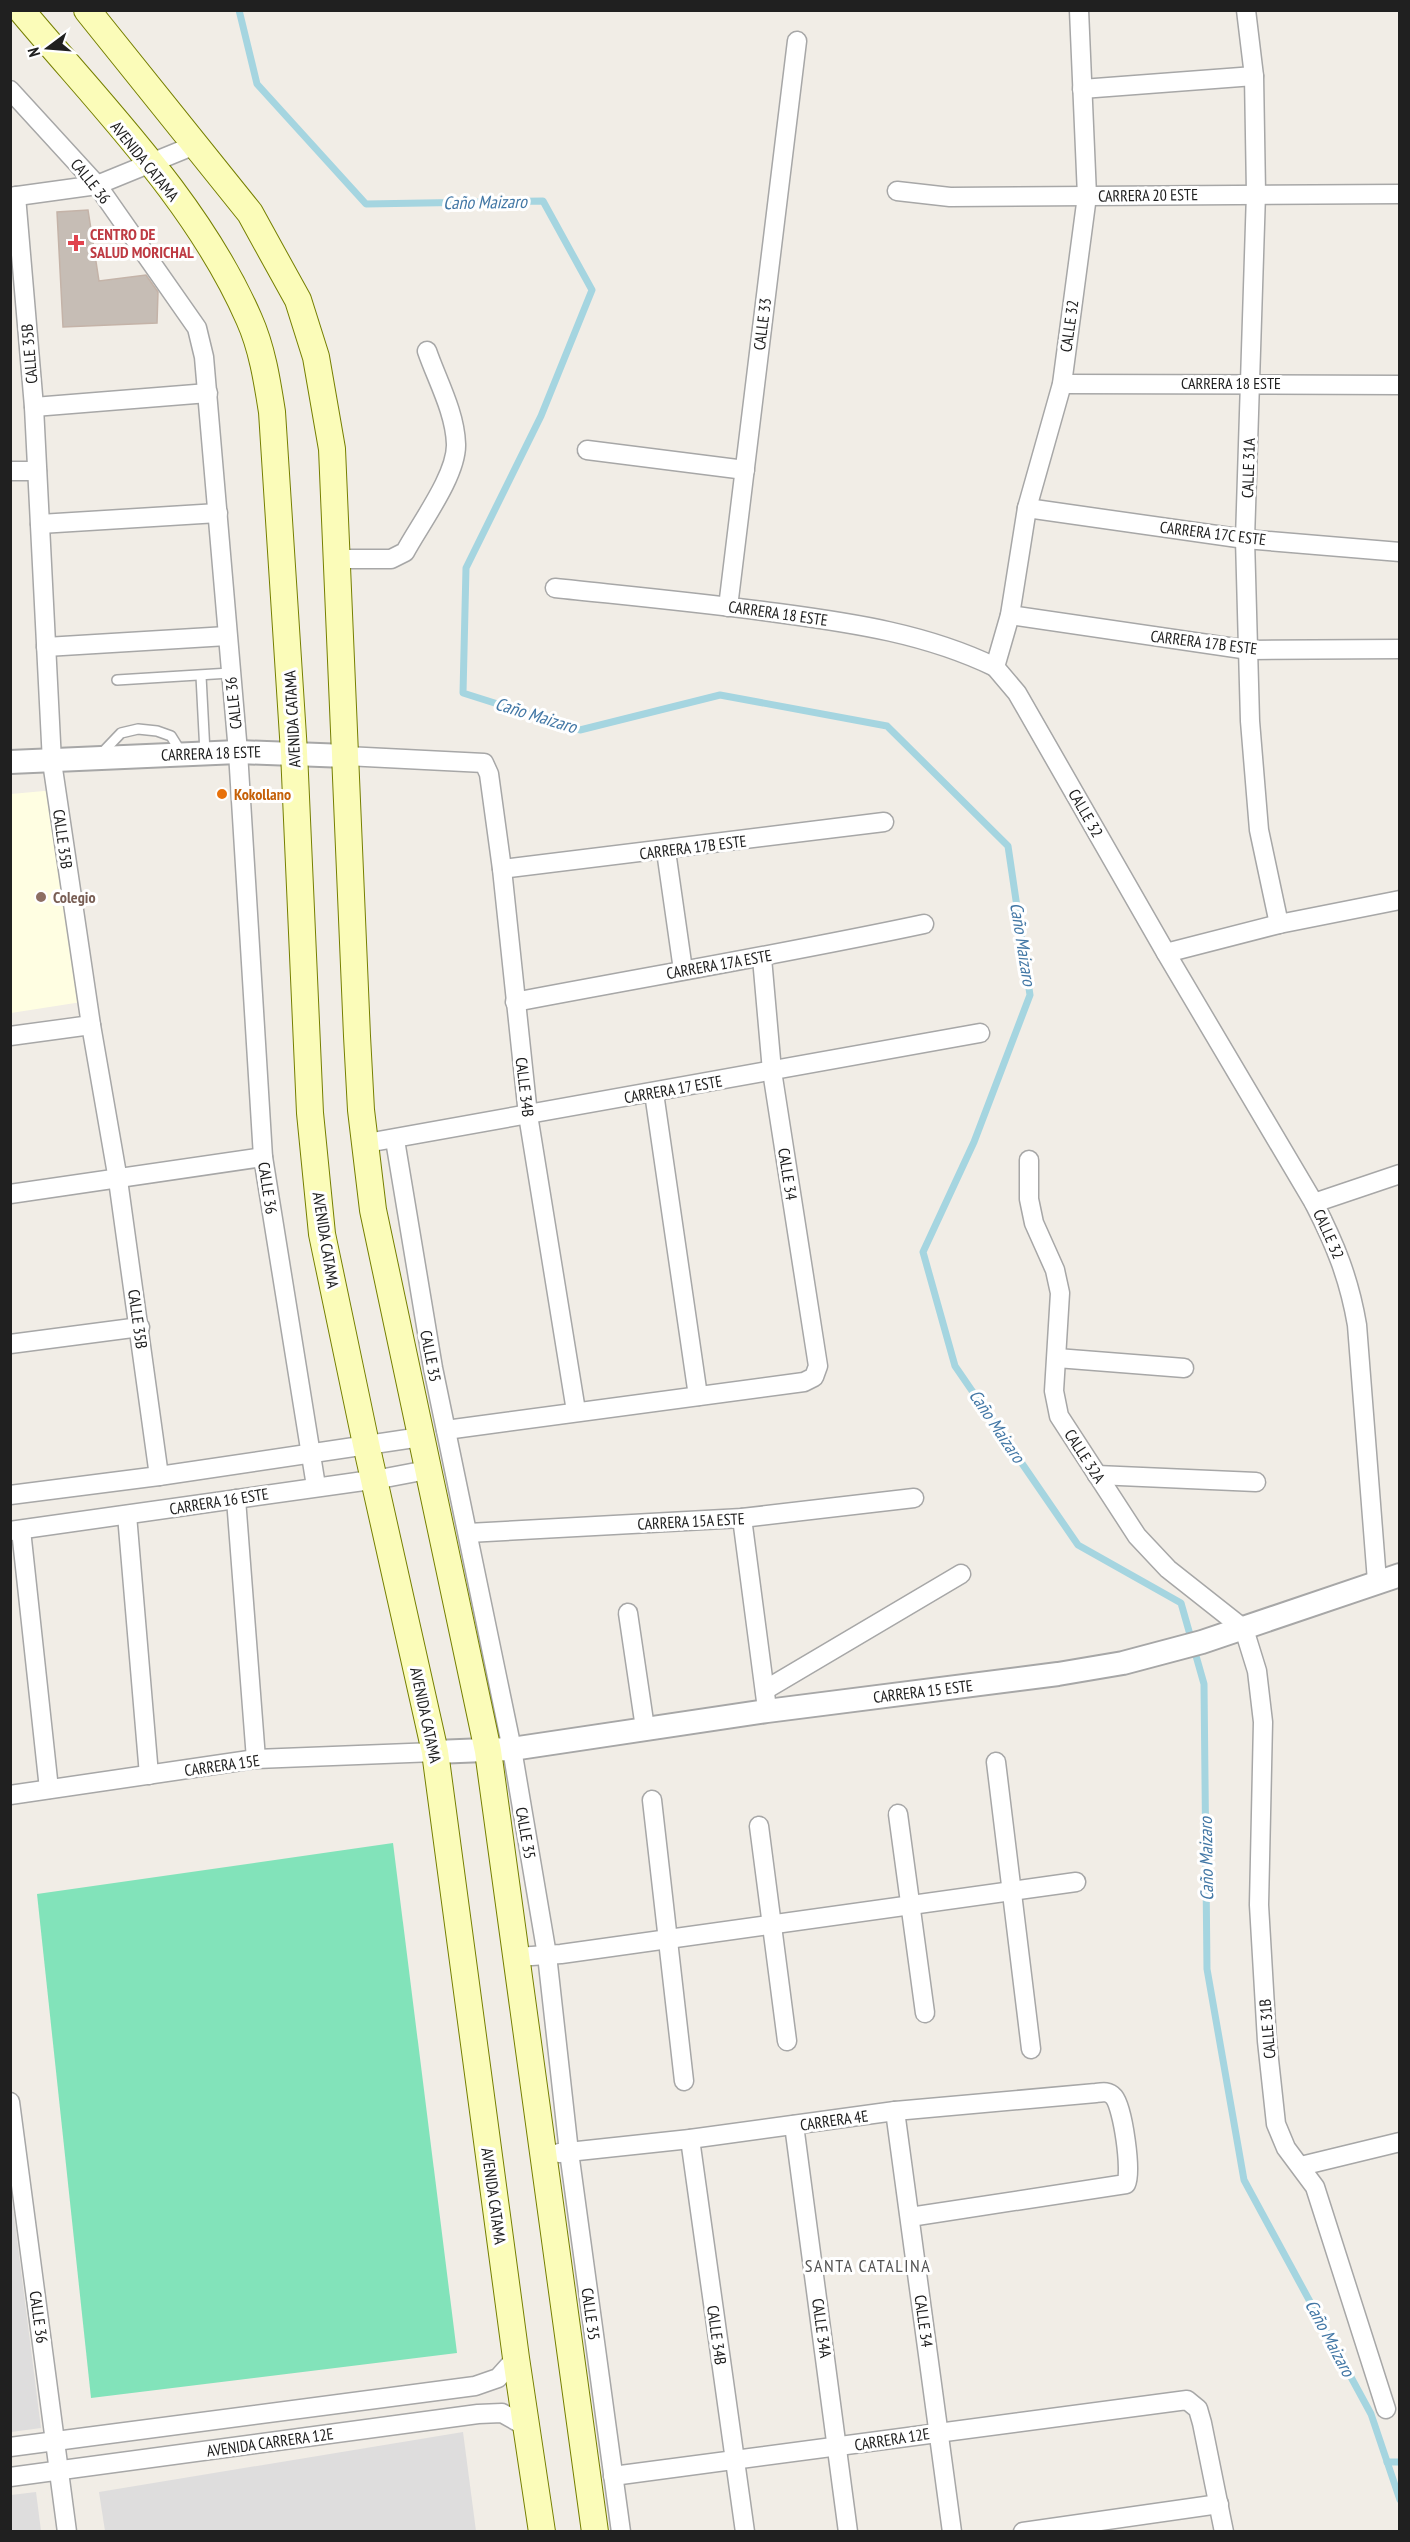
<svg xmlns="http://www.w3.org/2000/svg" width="1410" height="2542" viewBox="0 0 1410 2542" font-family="'PT Sans Narrow',sans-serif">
  <rect width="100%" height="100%" fill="#f1ede6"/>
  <g fill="#dedddd">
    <polygon points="11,2191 41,2428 11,2432 10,2432"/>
    <polygon points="463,2432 476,2531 105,2531 99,2492"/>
    <polygon points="36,2492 41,2531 11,2531 11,2495"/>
  </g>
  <polygon fill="#fffee2" points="55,790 88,1001 11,1013 11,794"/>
  <polygon fill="#82e3ba" points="393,1843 457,2353 91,2398 37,1894"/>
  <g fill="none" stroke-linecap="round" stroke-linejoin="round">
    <g stroke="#a5d5e0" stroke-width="7">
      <polyline points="239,10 257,84 366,204 543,201 592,290 541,416 466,568 463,693 580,730 720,695 887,726 1008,846 1030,995 974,1142 923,1252 955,1366 1078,1545 1181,1603 1204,1684 1207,1969 1244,2180 1371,2414 1400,2500"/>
      <polyline points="1387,2462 1400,2462"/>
    </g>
  </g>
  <polygon fill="#c6bdb5" stroke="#c4b3a8" stroke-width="1.5" points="88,210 99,281 146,275 158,292 157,323 63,327 57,212"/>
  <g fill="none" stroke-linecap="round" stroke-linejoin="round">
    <g stroke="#a7a7a7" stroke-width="12">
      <g id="service">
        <polyline points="201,676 205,753"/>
        <polyline points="117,680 230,673"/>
        <polyline points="100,755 121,733 138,729 157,731 171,736 181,752"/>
      </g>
    </g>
    <g stroke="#a7a7a7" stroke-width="21">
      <g id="minor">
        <path d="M1079,10L1087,196L1062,384L1027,508L1010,615L995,667L1017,693L1166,953L1314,1203C1335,1244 1349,1278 1357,1325L1377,1581"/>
        <polyline points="1246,10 1254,76 1256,193 1245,539 1250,721 1259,830 1279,924"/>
        <polyline points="1082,89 1254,76"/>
        <polyline points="10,90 97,185 197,328 204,357 238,752 263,1157 316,1486"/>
        <polyline points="897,191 950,197 1400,194"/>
        <polyline points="16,196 34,407 52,762 91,1025 118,1180 159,1476"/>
        <polyline points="10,197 97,185 195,145"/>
        <polyline points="1062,384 1400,385"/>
        <polyline points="34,407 208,393"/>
        <polyline points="587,450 745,470"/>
        <polyline points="10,471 37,471"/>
        <polyline points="1027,508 1245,539 1400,552"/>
        <polyline points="40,524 218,513"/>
        <path d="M337,559H391L405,552C420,524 457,475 456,444C455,412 437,380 427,351"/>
        <path d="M555,588C630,596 704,603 778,613C853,623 927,634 995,667"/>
        <polyline points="728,607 797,41"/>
        <polyline points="1010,615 1249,650 1400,649"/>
        <polyline points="46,647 227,636"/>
        <polyline points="346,756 484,763 489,774 502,869 528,1115 576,1411"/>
        <polyline points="666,851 683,970"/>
        <polyline points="502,869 884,822"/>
        <polyline points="1166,953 1279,924 1400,900"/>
        <path d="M515,1002C651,976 788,953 924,924"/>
        <polyline points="10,1036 91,1025"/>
        <polyline points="654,1093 698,1396"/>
        <polyline points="395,1140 433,1368 512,1749 547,1955 569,2152 621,2532"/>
        <polyline points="367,1143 980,1033"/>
        <polyline points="1029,1160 1029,1199 1034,1223 1055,1270 1060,1293 1054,1391 1059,1416 1137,1536 1168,1569 1244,1629 1257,1671 1263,1722 1259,1905 1267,2041 1276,2124 1286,2148 1315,2187 1386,2409"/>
        <polyline points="10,1194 263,1157"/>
        <polyline points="1314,1203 1400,1174"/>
        <polyline points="10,1344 140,1327"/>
        <polyline points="1057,1358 1184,1368"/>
        <polyline points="446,1430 804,1382 814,1377 818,1366 772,1071 762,958"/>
        <polyline points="1097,1475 1256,1482"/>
        <polyline points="10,1495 159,1476 421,1437"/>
        <polyline points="236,1499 256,1759"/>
        <polyline points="127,1515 149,1775"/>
        <polyline points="742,1518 766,1701"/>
        <polyline points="21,1530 49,1789"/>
        <polyline points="10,1531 385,1478 427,1470"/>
        <polyline points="468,1533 742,1518 914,1498"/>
        <polyline points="628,1613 645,1728"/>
        <polyline points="765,1690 961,1574"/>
        <polyline points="996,1762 1031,2049"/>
        <polyline points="10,1795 256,1759 435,1752"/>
        <polyline points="652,1800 684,2081"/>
        <polyline points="898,1814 925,2013"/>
        <polyline points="759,1826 787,2041"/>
        <polyline points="517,1957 561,1954 1076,1882"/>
        <polyline points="10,2102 67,2532"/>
        <polyline points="895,2111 952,2532"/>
        <polyline points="794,2125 848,2532"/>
        <polyline points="690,2139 745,2532"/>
        <path d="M559,2153L690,2139L895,2111L1096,2093C1103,2092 1109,2091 1114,2097C1123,2108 1132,2172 1126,2184L910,2217"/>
        <polyline points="1301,2166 1400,2142"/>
        <polyline points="10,2447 475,2386 498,2378 516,2358"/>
        <polyline points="613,2476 1187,2400 1198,2409 1202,2423 1224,2532"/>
        <polyline points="10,2477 478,2414 502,2413 525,2426"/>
        <polyline points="1023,2532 1219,2504"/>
      </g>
    </g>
    <g stroke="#a7a7a7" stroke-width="26">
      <g id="tertiary">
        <polyline points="10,762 238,752 346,756"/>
        <polyline points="435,1752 512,1749 767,1711 1058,1674 1123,1663 1202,1642 1400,1575"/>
      </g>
    </g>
    <g stroke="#757f00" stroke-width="28">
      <g id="secondary">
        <path d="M21,10C102,107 198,202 249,319C262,348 267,380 272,412L294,752L310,1113L322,1234L366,1444L435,1752L516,2358L542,2532"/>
        <polyline points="87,10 250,213 272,253 298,300 316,357 332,449 357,1036 361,1110 373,1210 488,1751 595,2532"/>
      </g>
    </g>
    <use href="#service" stroke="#fff" stroke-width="9"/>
    <use href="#minor" stroke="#fff" stroke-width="18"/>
    <use href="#tertiary" stroke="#fff" stroke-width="22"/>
    <use href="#secondary" stroke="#fbfcb9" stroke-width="26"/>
  </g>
  <path fill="#e0444e" stroke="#fff" stroke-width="2" d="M73 234h6v6h6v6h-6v6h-6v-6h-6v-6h6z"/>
  <circle fill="#e8710a" stroke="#fff" stroke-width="2" cx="222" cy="794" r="6"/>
  <circle fill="#8d6e63" stroke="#fff" stroke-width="2" cx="41" cy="897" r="6"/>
  <g text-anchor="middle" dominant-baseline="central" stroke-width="6" stroke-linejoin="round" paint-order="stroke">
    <g font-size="16" fill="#202020" stroke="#fff">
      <text transform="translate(145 161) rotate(51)">AVENIDA CATAMA</text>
      <text transform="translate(91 181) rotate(51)">CALLE 36</text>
      <text transform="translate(1148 195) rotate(-1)">CARRERA 20 ESTE</text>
      <text transform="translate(762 324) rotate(-83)">CALLE 33</text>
      <text transform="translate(1069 326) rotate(-82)">CALLE 32</text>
      <text transform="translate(29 354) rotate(-95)">CALLE 35B</text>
      <text x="1231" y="383">CARRERA 18 ESTE</text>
      <text transform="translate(1248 468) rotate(-88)">CALLE 31A</text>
      <text transform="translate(1213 533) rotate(7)">CARRERA 17C ESTE</text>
      <text transform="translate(778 613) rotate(8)">CARRERA 18 ESTE</text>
      <text transform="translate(1204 642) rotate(7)">CARRERA 17B ESTE</text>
      <text transform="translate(233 703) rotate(-96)">CALLE 36</text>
      <text transform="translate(292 719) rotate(-93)">AVENIDA CATAMA</text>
      <text transform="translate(211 753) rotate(-2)">CARRERA 18 ESTE</text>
      <text transform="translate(1086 813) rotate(60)">CALLE 32</text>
      <text transform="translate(63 839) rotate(82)">CALLE 35B</text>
      <text transform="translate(693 847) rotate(-7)">CARRERA 17B ESTE</text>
      <text transform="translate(719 964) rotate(-10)">CARRERA 17A ESTE</text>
      <text transform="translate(525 1087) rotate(83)">CALLE 34B</text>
      <text transform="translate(673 1089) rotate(-10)">CARRERA 17 ESTE</text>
      <text transform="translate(788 1174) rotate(81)">CALLE 34</text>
      <text transform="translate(268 1188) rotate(81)">CALLE 36</text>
      <text transform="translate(1329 1234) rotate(66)">CALLE 32</text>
      <text transform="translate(326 1240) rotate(81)">AVENIDA CATAMA</text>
      <text transform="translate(138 1319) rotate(82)">CALLE 35B</text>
      <text transform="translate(431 1356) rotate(79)">CALLE 35</text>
      <text transform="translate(1085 1456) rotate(57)">CALLE 32A</text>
      <text transform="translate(219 1501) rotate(-9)">CARRERA 16 ESTE</text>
      <text transform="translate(691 1521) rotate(-3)">CARRERA 15A ESTE</text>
      <text transform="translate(923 1691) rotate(-7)">CARRERA 15 ESTE</text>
      <text transform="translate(426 1715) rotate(78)">AVENIDA CATAMA</text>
      <text transform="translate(222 1765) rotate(-8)">CARRERA 15E</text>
      <text transform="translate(526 1833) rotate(80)">CALLE 35</text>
      <text transform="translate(1267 2029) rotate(-95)">CALLE 31B</text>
      <text transform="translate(834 2120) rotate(-8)">CARRERA 4E</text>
      <text transform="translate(494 2196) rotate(82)">AVENIDA CATAMA</text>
      <text transform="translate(591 2314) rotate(82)">CALLE 35</text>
      <text transform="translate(39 2317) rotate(82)">CALLE 36</text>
      <text transform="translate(924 2321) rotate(82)">CALLE 34</text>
      <text transform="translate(822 2328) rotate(82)">CALLE 34A</text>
      <text transform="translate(717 2335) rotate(82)">CALLE 34B</text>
      <text transform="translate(892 2439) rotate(-9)">CARRERA 12E</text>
      <text transform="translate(270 2442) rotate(-8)">AVENIDA CARRERA 12E</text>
    </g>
    <g font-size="16" font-weight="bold" fill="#be3a42" stroke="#fff" text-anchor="start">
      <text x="90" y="234">CENTRO DE<tspan x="90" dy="18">SALUD MORICHAL</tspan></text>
    </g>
    <g font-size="16" font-weight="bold" fill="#c56008" stroke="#fff" text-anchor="start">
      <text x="234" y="794">Kokollano</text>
    </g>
    <g font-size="16" font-weight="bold" fill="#785e54" stroke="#fff" text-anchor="start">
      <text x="53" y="897">Colegio</text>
    </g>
    <g font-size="18" font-style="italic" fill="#4277a5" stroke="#fff">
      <text transform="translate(485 202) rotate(-1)">Caño Maizaro</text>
      <text transform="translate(536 715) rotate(17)">Caño Maizaro</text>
      <text transform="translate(1023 944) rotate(81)">Caño Maizaro</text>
      <text transform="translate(997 1426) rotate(56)">Caño Maizaro</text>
      <text transform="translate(1206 1859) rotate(-91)">Caño Maizaro</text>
      <text transform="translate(1330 2338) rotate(62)">Caño Maizaro</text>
    </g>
    <g font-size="18" letter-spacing="1.5" fill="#535353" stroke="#fff">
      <text x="868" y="2265">SANTA CATALINA</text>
    </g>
  </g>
  <rect width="1410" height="2542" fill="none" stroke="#202020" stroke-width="24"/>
  <g transform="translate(48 48) rotate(254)" stroke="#ffffff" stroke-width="4.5" paint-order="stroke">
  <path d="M0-4.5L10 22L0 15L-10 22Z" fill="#202020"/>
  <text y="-9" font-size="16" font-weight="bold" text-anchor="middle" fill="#202020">N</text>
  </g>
</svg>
